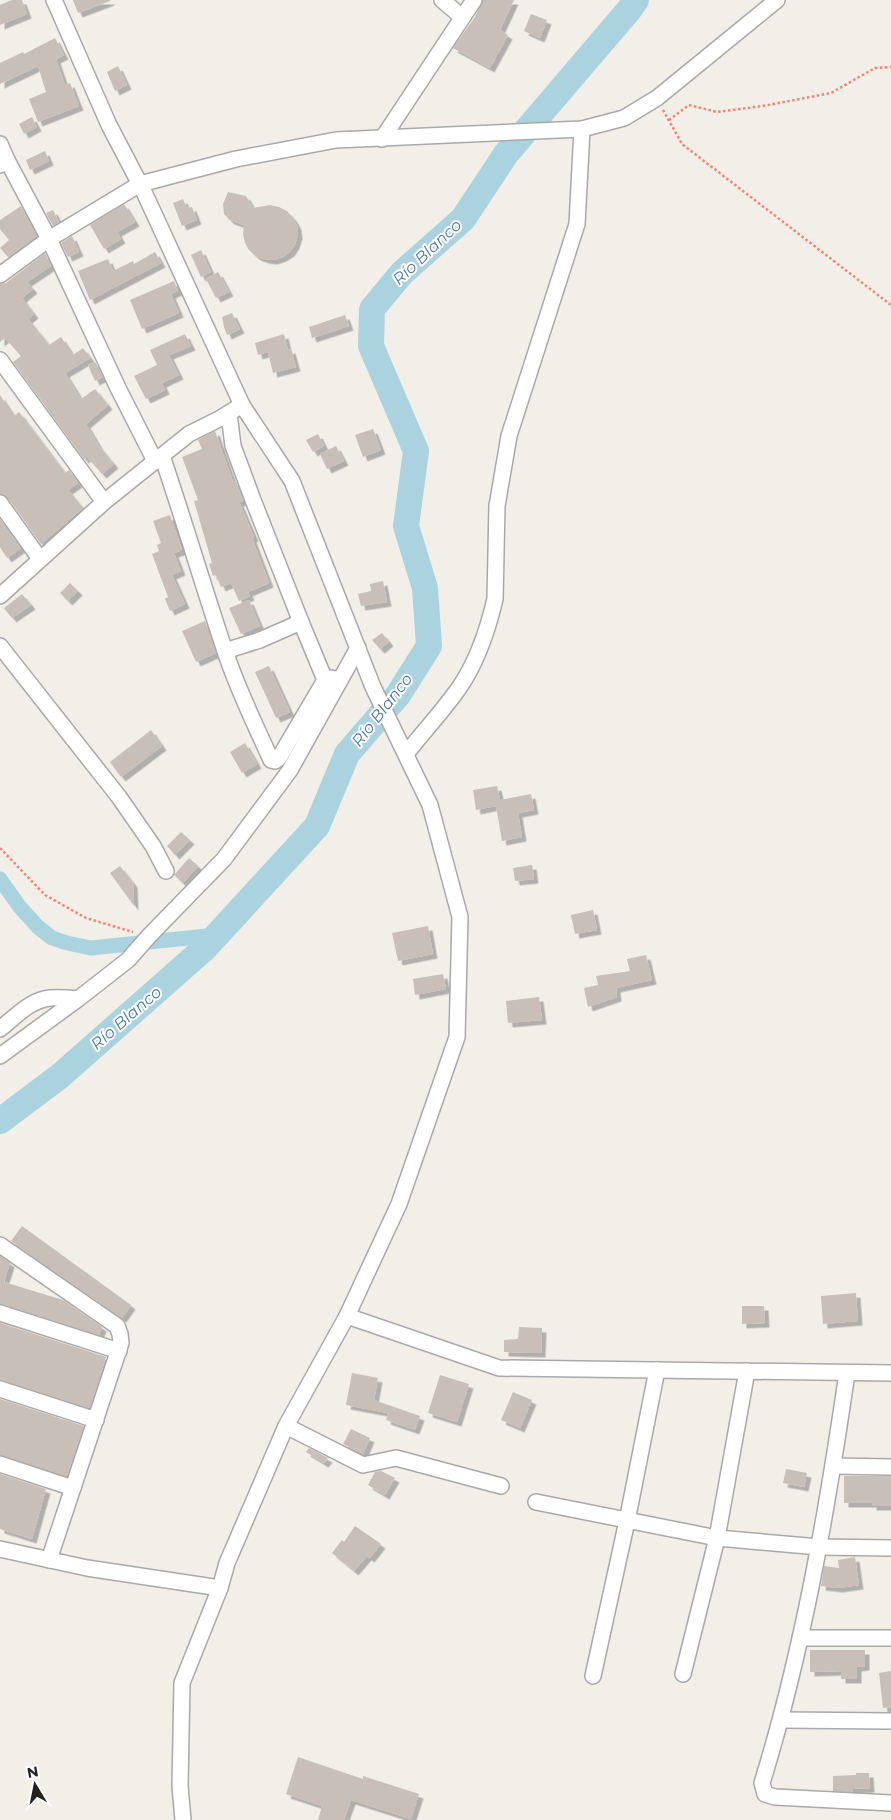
<svg xmlns="http://www.w3.org/2000/svg" width="891" height="1820" viewBox="0 0 891 1820" font-family="Montserrat,sans-serif">
  <defs>
    <filter id="shadow"><feDropShadow dx="4.5" dy="4.5" stdDeviation="0" flood-color="#0004"/></filter>
  </defs>
  <rect width="100%" height="100%" fill="#f2efe9"/>
  <g fill="none" stroke-linecap="round" stroke-linejoin="round">
    <polyline stroke="#aad3df" stroke-width="15" points="0,879 19,906 38,927 52,938 67,943 91,948 217,935"/>
    <polyline stroke="#aad3df" stroke-width="26" points="0,1121 60,1076 205,948 317,826 347,754 398,695 429,646 425,588 406,526 416,451 371,346 372,309 402,273 463,219 506,154 629,10 636,0"/>
  </g>
  <g fill="#c7bfb8" filter="url(#shadow)">
    <polygon points="12,0 22,0 27,14 0,25 0,5"/>
    <polygon points="73,0 110,0 110,1 78,13"/>
    <polygon points="483,0 514,0 500,30 508,35 490,68 453,48 475,17"/>
    <polygon points="531,14 547,20 540,38 524,31"/>
    <polygon points="55,38 64,55 56,59 65,85 70,83 79,106 38,122 29,99 46,92 38,66 0,84 0,63 23,52 24,54"/>
    <polygon points="118,66 127,85 115,91 107,72"/>
    <polygon points="32,117 37,127 24,134 19,124"/>
    <polygon points="45,151 49,161 30,170 26,160"/>
    <polygon points="228,192 246,196 253,208 270,205 279,207 287,211 293,218 297,226 298,235 295,244 290,252 282,257 273,260 264,259 256,256 249,250 245,243 243,234 244,225 230,220 224,214 223,204"/>
    <polygon points="183,199 187,208 192,207 197,220 182,226 173,203"/>
    <polygon points="124,204 135,222 117,232 121,239 104,249 90,225"/>
    <polygon points="21,206 37,236 8,257 0,248 9,240 0,229 0,220"/>
    <polygon points="53,210 59,222 53,226 46,213"/>
    <polygon points="72,236 79,252 68,257 61,243"/>
    <polygon points="201,250 211,272 201,277 191,255"/>
    <polygon points="155,252 161,263 90,300 78,271 108,259 113,271 133,261 134,264"/>
    <polygon points="45,253 51,266 27,282 33,289 22,298 34,314 28,319 49,345 61,337 73,355 83,348 90,358 65,373 81,399 95,389 108,405 86,424 99,446 114,464 102,474 87,457 84,459 13,362 21,356 5,338 0,342 0,284 6,283"/>
    <polygon points="218,272 229,292 216,298 206,279"/>
    <polygon points="174,281 178,291 171,294 179,313 142,329 130,300"/>
    <polygon points="232,313 240,329 227,335 224,327 222,317"/>
    <polygon points="345,315 349,326 312,338 309,327"/>
    <polygon points="185,334 191,346 169,355 179,375 162,383 165,390 146,399 134,376 157,365 150,350"/>
    <polygon points="284,334 288,350 291,349 296,367 273,373 268,352 258,355 255,343"/>
    <polygon points="95,362 103,377 95,381 88,365"/>
    <polygon points="0,395 14,416 19,412 65,473 69,470 78,483 68,490 83,508 41,544 8,498 0,494"/>
    <polygon points="373,429 381,450 363,457 355,435"/>
    <polygon points="215,431 233,482 236,481 243,501 239,502 254,537 252,538 269,583 248,592 250,596 239,601 231,583 221,587 216,575 213,576 209,564 212,563 194,501 198,500 182,457 202,449 198,440"/>
    <polygon points="318,434 324,446 313,452 306,440"/>
    <polygon points="336,446 344,461 327,469 320,454"/>
    <polygon points="170,515 182,550 174,553 181,571 172,575 185,604 170,611 165,599 168,597 152,554 159,551 157,545 161,543 153,521"/>
    <polygon points="0,519 21,548 7,558 0,547"/>
    <polygon points="383,581 387,602 361,606 358,594 371,591 370,584"/>
    <polygon points="70,583 78,591 68,601 60,593"/>
    <polygon points="22,594 31,605 12,618 4,608"/>
    <polygon points="249,600 260,626 241,634 229,608"/>
    <polygon points="205,621 216,653 196,662 182,631"/>
    <polygon points="382,633 389,642 380,649 372,640"/>
    <polygon points="269,666 290,712 276,718 255,672"/>
    <polygon points="151,730 162,746 121,777 110,762"/>
    <polygon points="245,743 257,764 242,773 230,752"/>
    <polygon points="497,786 500,800 531,794 534,810 518,813 522,837 502,841 496,806 476,810 473,790"/>
    <polygon points="181,832 190,840 175,855 167,846"/>
    <polygon points="189,858 198,866 183,883 174,875"/>
    <polygon points="532,865 534,879 515,881 513,868"/>
    <polygon points="120,866 133,883 134,906 110,873"/>
    <polygon points="593,910 597,930 575,934 571,915"/>
    <polygon points="428,926 433,954 398,961 392,933"/>
    <polygon points="646,955 652,980 616,988 617,997 588,1007 584,988 598,985 596,976 630,971 627,959"/>
    <polygon points="443,974 446,989 415,995 413,979"/>
    <polygon points="539,997 542,1020 508,1023 506,1001"/>
    <polygon points="22,1226 131,1305 122,1318 11,1241"/>
    <polygon points="0,1256 10,1263 4,1282 63,1300 102,1327 99,1335 0,1304"/>
    <polygon points="856,1293 858,1321 823,1324 821,1296"/>
    <polygon points="742,1306 764,1306 765,1323 742,1324"/>
    <polygon points="0,1323 106,1357 90,1408 0,1380"/>
    <polygon points="519,1327 542,1328 541,1353 504,1352 504,1340 518,1339"/>
    <polygon points="352,1373 378,1378 374,1400 420,1416 415,1430 386,1420 388,1413 346,1405"/>
    <polygon points="440,1375 469,1384 457,1422 428,1413"/>
    <polygon points="513,1392 532,1400 520,1428 501,1420"/>
    <polygon points="0,1399 84,1426 67,1476 0,1455"/>
    <polygon points="351,1429 370,1438 363,1454 343,1444"/>
    <polygon points="309,1448 328,1458 324,1463 306,1452"/>
    <polygon points="786,1469 807,1473 804,1487 783,1483"/>
    <polygon points="381,1471 395,1478 385,1495 368,1485 375,1472"/>
    <polygon points="0,1474 46,1489 32,1539 0,1529"/>
    <polygon points="844,1476 891,1476 891,1506 872,1506 872,1503 844,1503"/>
    <polygon points="355,1526 381,1544 370,1558 367,1556 354,1571 332,1553 342,1540 344,1542"/>
    <polygon points="855,1557 859,1585 838,1588 821,1586 824,1566 839,1568 838,1560"/>
    <polygon points="810,1650 865,1650 865,1666 857,1667 857,1679 841,1679 841,1671 810,1672"/>
    <polygon points="891,1671 891,1707 883,1708 879,1673"/>
    <polygon points="298,1757 363,1779 363,1776 419,1794 411,1819 351,1800 344,1820 318,1820 322,1806 286,1794"/>
    <polygon points="856,1773 869,1773 870,1788 853,1789 853,1792 833,1791 833,1776 856,1775"/>
  </g>
  <g fill="none" stroke-linecap="round" stroke-linejoin="round">
    <g stroke="#a9a9a9" stroke-width="18">
      <g id="minor">
        <polyline points="54,0 109,125 144,192 242,405 292,481 373,687 430,805 460,917 457,1037 399,1204 347,1316 286,1426 227,1563 220,1588 182,1683 180,1786 183,1820"/>
        <polyline points="442,0 462,17"/>
        <polyline points="382,139 474,0"/>
        <polyline points="0,144 7,160"/>
        <polyline points="0,165 7,160 49,239 118,388 155,461"/>
        <polyline points="0,275 49,239 140,184 236,159 336,140 582,129 624,118 657,98 777,0"/>
        <polyline points="0,360 104,502"/>
        <path d="M162,456C184,520 203,586 225,651C237,688 255,724 271,760L275,761L279,758L325,680L331,678L340,680"/>
        <polyline points="0,503 40,559"/>
        <polyline points="0,596 104,502 189,434 221,418 242,405"/>
        <polyline points="301,622 325,680"/>
        <polyline points="0,646 119,797 153,846 166,871"/>
        <polyline points="225,651 260,640 301,622 253,500 233,446 229,414"/>
        <path d="M406,754C423,732 443,711 459,688C477,662 488,629 495,599L497,506L509,436L577,224L582,129"/>
        <path d="M0,1029C15,1017 30,1000 50,998C59,997 69,998 78,999"/>
        <polyline points="0,1056 78,999 128,960 149,936 224,859 290,770 358,648"/>
        <polyline points="0,1245 117,1326 120,1334 121,1343 49,1560"/>
        <polyline points="0,1313 119,1351"/>
        <polyline points="347,1316 499,1368 891,1373"/>
        <path d="M847,1373C827,1511 803,1650 762,1783L765,1794L775,1797L891,1803"/>
        <polyline points="0,1389 96,1420"/>
        <polyline points="286,1426 363,1465 396,1458 501,1486"/>
        <polyline points="0,1464 73,1488"/>
        <polyline points="833,1466 891,1467"/>
        <polyline points="536,1502 717,1538 819,1547 891,1548"/>
        <polyline points="0,1549 87,1568 220,1588"/>
        <polyline points="800,1638 891,1638"/>
        <polyline points="683,1674 717,1538 747,1371"/>
        <polyline points="593,1676 627,1521 657,1370"/>
        <polyline points="782,1720 891,1721"/>
      </g>
    </g>
    <g stroke="#fa8072" stroke-width="2.5" stroke-dasharray="2.5 2.5" stroke-linecap="butt">
      <polyline points="663,110 682,144 891,305"/>
      <polyline points="669,120 689,105 717,112 763,106 831,93 875,68 891,67"/>
      <polyline points="0,848 45,895 86,918 133,932"/>
    </g>
    <use href="#minor" stroke="#fff" stroke-width="15"/>
  </g>
  <g text-anchor="middle" dominant-baseline="central" stroke-width="4" stroke-linejoin="round" paint-order="stroke">
    <g font-size="16" font-style="italic" fill="#4a7aab" stroke="#fff">
      <text transform="translate(427 252) rotate(-43)">Río Blanco</text>
      <text transform="translate(382 710) rotate(-52)">Río Blanco</text>
      <text transform="translate(126 1018) rotate(-41)">Río Blanco</text>
    </g>
  </g>
  <g transform="translate(35 1785) rotate(350)" stroke="#ffffff" stroke-width="4" paint-order="stroke">
  <path d="M0-4L9 19L0 12L-9 19Z" fill="#222222"/>
  <text y="-8" font-size="14" font-weight="bold" text-anchor="middle" fill="#222222">N</text>
  </g>
</svg>
